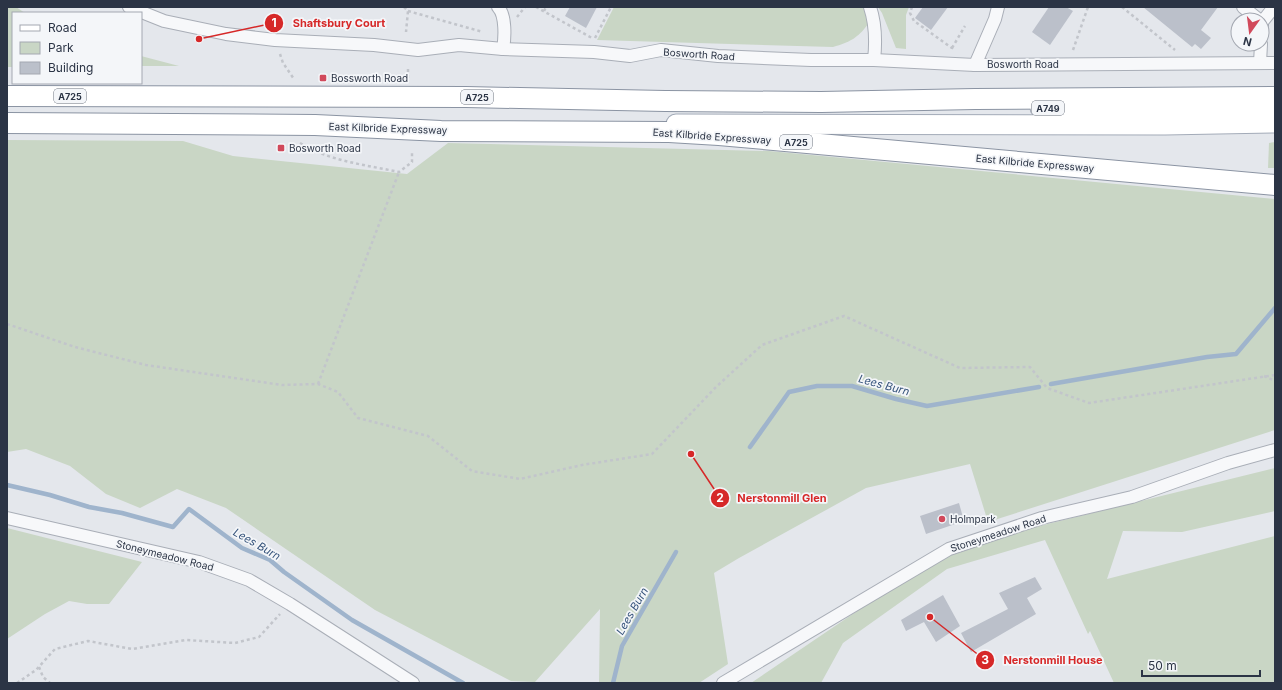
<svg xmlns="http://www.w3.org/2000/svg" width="1282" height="690" viewBox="0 0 1282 690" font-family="Inter,sans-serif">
  <rect width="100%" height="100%" fill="#e4e7ec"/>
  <g fill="#c9d6c5">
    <polygon points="7,7 16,7 25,13 13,13 13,67 7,67"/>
    <path d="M614,7H864L868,24C858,38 850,42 833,47L597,40Z"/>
    <polygon points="878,7 909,7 906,15 906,49 896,48 882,13"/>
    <polygon points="141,56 179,66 141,66"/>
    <polygon points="7,140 183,141 233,156 407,174 448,143 769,151 1275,199 1275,430 988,522 970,464 866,488 739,558 714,573 728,664 699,683 599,683 600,609 535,682 511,681 375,610 226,508 177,489 140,508 106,494 70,466 26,449 7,452"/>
    <polygon points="1275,142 1275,168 1268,168 1269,143"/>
    <polygon points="1275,468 1275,511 1182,532 1123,531 1107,579 1275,536 1275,683 1114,683 1090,631 1088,634 1045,540 947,569 843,643 821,683 751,683 931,561 1015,532"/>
    <polygon points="7,528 142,562 109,604 87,604 69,601 45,614 7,639"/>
  </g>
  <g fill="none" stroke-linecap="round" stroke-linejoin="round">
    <g stroke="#9fb4cc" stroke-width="4.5">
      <polyline points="1051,384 1207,357 1236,354 1275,308"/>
      <polyline points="750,447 789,392 817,386 852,386 896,399 927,406 1039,387"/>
      <polyline points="7,485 50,495 89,507 122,513 173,527 189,509 242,548 270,560 284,572 352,620 463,683"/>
      <polyline points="613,683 622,646 676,552"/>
    </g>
  </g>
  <g fill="#bbc0ca">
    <polygon points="570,7 597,7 586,28 565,16"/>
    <polygon points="923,7 948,7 931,30 915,18"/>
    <polygon points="1049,7 1066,7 1073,11 1050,45 1032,32"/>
    <polygon points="1143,7 1218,7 1201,30 1211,38 1201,49 1195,44 1192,47"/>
    <polygon points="959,503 964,521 926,534 920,516"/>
    <polygon points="1035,577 1042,589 1027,598 1036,614 971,652 961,633 1008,609 999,593"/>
    <polygon points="943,595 960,626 936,642 924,622 906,631 901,620"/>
  </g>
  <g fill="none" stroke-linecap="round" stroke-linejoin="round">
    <g stroke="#a9aeb7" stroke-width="14">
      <g id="minor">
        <polyline points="129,7 164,21 226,34 275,40 374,45 418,50 459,45 503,49 594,52 630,56 661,50 718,56 811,60 874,60 975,65 1275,63"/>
        <path d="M498,7C506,15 505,38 503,49"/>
        <path d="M870,7C876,25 876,42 874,60"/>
        <polyline points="1243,7 1259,20"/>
        <polyline points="1262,27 1262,22 1274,7"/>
        <polyline points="1260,63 1261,44"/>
        <polyline points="975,65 995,19 998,7"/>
        <polyline points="7,518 199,562 249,580 290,604 413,683"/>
        <polyline points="723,683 949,549 1042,518 1132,497 1228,463 1275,450"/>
      </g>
    </g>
    <g stroke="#a3abb8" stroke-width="21">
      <g id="primary">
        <polyline points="1040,108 1173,109 1275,107"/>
        <polyline points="676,124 1165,125 1275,123"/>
      </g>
    </g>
    <g stroke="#8b94a3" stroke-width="22">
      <g id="trunk">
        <polyline points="7,96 466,97 665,101 821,102 975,99 1275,97"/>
        <polyline points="7,123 315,125 441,131 669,132 719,135 1275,185"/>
      </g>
    </g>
    <g stroke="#c2c5cb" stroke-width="2.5" stroke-dasharray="3 3" stroke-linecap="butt">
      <polyline points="404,7 408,11 406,32"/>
      <polyline points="536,7 592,38"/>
      <polyline points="912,7 910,13 914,21 952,48 950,51"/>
      <polyline points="1122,7 1175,50"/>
      <polyline points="408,11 483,32"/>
      <polyline points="544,11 546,7"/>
      <polyline points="517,17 525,7"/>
      <polyline points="595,38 611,7"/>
      <polyline points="952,48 965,26"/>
      <polyline points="1073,50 1088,7"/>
      <polyline points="280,54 283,63 294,79"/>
      <polyline points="408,69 408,80"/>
      <path d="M300,143C329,161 366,165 399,172L412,162V153"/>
      <polyline points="7,324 75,347 146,365 282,385 318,384 338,392 358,418 428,436 472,471 520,479 582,465 652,454 716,387 762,345 844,316 960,368 1030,367 1047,388 1089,403 1275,375"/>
      <polyline points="1264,376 1275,381"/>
      <polyline points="318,384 399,172"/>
      <polyline points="39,667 43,677 50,683"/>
      <polyline points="17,683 36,670 55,649 88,641 132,649 186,640 235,643 259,637 280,614"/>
    </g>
    <use href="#minor" stroke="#f7f8fa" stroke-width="12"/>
    <use href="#primary" stroke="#fff" stroke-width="19"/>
    <use href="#trunk" stroke="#fff" stroke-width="20"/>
  </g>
  <g fill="#d1495b" stroke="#f4f6f9" stroke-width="1.5">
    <rect x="319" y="74" width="8" height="8" rx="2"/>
    <rect x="277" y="144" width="8" height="8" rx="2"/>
    <circle cx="942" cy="519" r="4"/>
  </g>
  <g text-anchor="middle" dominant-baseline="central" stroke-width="3.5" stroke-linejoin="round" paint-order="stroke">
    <g fill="#f4f6f9" stroke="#676e7b" stroke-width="1">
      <rect x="54" y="89" width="32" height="14" rx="3"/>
      <rect x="461" y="90" width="32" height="14" rx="3"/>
      <rect x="1032" y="101" width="32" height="14" rx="3"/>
      <rect x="780" y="135" width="32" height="14" rx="3"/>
    </g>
    <g font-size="9" font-weight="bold" fill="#2b3445">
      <text x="70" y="96">A725</text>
      <text x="477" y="97">A725</text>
      <text x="1048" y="108">A749</text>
      <text x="796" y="142">A725</text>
    </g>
    <g font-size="10" fill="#2b3445" stroke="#f4f6f9">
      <text transform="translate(699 54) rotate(4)">Bosworth Road</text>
      <text x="1023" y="64">Bosworth Road</text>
      <text transform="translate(388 128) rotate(2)">East Kilbride Expressway</text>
      <text transform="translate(712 136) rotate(4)">East Kilbride Expressway</text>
      <text transform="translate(1035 163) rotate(5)">East Kilbride Expressway</text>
      <text transform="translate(998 533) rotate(-18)">Stoneymeadow Road</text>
      <text transform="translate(165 555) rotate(14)">Stoneymeadow Road</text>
    </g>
    <g font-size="10" fill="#2b3445" stroke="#f4f6f9" text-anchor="start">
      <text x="331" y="78">Bossworth Road</text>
      <text x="289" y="148">Bosworth Road</text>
      <text x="950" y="519">Holmpark</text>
    </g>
    <g font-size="11" font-style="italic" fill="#34527a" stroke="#f4f6f9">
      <text transform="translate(884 385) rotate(15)">Lees Burn</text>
      <text transform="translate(257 544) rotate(30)">Lees Burn</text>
      <text transform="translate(632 611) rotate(-60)">Lees Burn</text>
    </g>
  </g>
  <path fill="none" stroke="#d62828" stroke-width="1.5" d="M199 39L274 23M691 454L720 498M930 617L985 660"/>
  <g fill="#d62828" stroke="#f4f6f9" stroke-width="1.5">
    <circle cx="199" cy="39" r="4"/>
    <circle cx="691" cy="454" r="4"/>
    <circle cx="930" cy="617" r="4"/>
    <circle cx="274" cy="23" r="10"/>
    <circle cx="720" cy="498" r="10"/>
    <circle cx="985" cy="660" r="10"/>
  </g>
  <g font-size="12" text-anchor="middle" font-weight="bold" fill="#fff">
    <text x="274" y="27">1</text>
    <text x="720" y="502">2</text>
    <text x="985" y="664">3</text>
  </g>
  <g font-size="11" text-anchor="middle" font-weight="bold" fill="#d62828" stroke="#f4f6f9" stroke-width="3.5" stroke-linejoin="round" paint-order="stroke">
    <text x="339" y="27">Shaftsbury Court</text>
    <text x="782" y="502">Nerstonmill Glen</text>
    <text x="1053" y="664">Nerstonmill House</text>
  </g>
  <rect width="1282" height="690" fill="none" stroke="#2b3445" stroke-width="16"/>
  <rect x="12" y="12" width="130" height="72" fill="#f4f6f9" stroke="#a4a8b1"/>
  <rect x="20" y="25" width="20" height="6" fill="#ffffff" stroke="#a4a8b1"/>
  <text x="48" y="32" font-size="12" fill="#2b3445">Road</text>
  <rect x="20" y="42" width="20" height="12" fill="#c9d6c5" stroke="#a4a8b1"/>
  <text x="48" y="52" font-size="12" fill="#2b3445">Park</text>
  <rect x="20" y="62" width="20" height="12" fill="#bbc0ca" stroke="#a4a8b1"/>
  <text x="48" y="72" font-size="12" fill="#2b3445">Building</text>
  <g transform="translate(1250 32) rotate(194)"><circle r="19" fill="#f4f6f9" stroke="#a4a8b1"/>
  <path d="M0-3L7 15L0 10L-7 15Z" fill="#d1495b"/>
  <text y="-6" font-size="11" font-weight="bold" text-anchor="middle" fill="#2b3445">N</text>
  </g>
  <path d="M1142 670v6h118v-6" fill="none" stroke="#2b3445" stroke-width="2"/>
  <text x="1148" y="670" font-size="12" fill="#2b3445" stroke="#f4f6f9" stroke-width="3" paint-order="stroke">50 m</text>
</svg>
